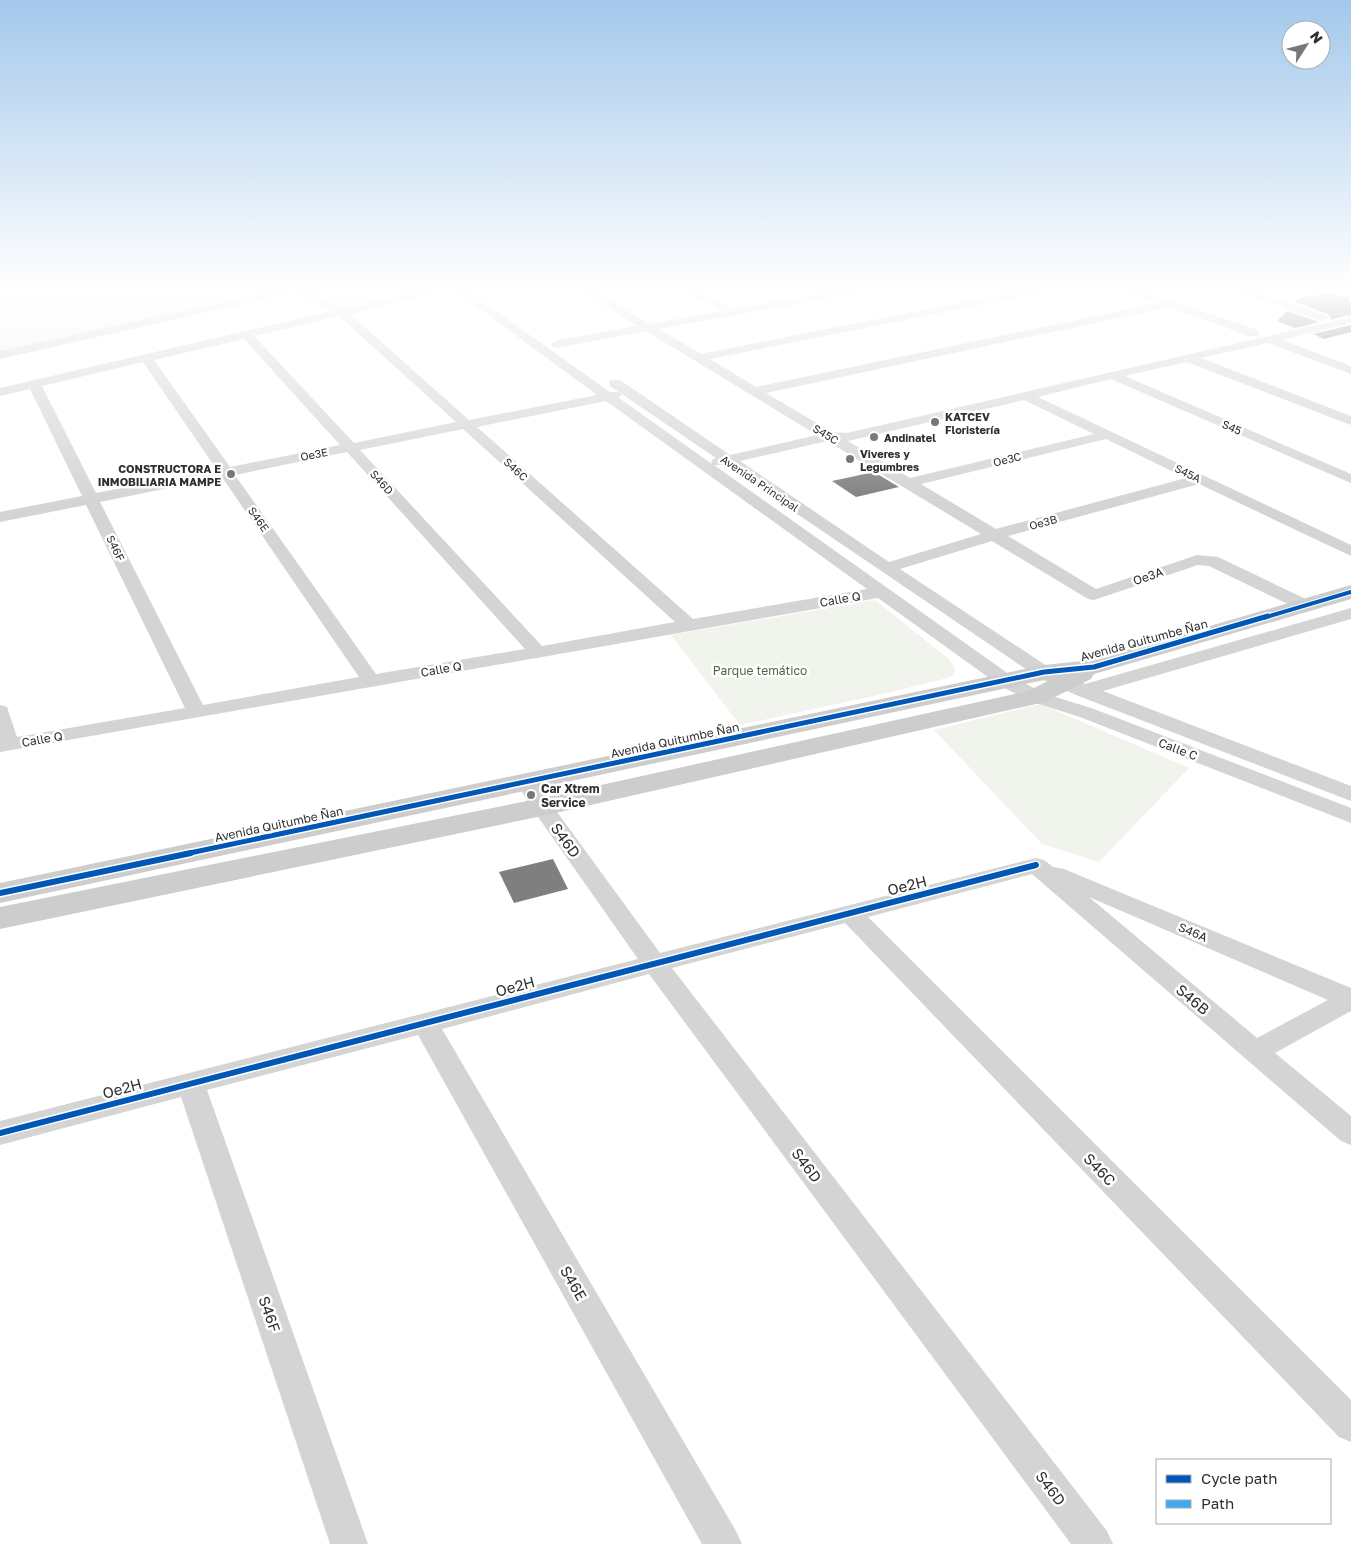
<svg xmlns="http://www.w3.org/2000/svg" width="1351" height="1544" viewBox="0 0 1351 1544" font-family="'Golos Text',sans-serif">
  <rect width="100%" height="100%" fill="#fff"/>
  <g fill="#f0f4ed">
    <polygon points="31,289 286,289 0,353 0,295"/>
    <polygon points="315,289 424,289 344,307 310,290"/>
    <polygon points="875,600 950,660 955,670 951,677 883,694 740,725 671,635"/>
    <polygon points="1040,704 1189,768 1099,862 1042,844 934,730"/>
  </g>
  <g fill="#7f7f7f">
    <polygon points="1326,293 1346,297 1351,303 1351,315 1329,320 1331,318 1328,314 1295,302 1298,299"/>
    <polygon points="1287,311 1319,322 1320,322 1295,328 1277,321"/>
    <polygon points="1351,325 1351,332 1324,339 1313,334"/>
    <polygon points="874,472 899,487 856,497 832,481"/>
    <polygon points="553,859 568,889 514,903 499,872"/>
  </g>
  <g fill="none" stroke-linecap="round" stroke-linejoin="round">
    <g fill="#d4d4d4" fill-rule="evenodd">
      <path d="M281,289H307L343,308L427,289H445L444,291L350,314L469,420L597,395L453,289H465L610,392H620L622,395L619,398L712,464L711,462L713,459L716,458L610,386L609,383L610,380H620L730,455L817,435L646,331L557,348L553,347L551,344L557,340L637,326L579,289H591L650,324L721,311L684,291L683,289H696L733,309L845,289H867L862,292L659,329L701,354L1030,289H1050L1045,292L710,359L756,387L1158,303L1125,291L1124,289H1139L1257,330L1259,333L1257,336H1249L1170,307L766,393L832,432L847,433L1351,317V323L1282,340L1351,366V374L1268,343L1201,358L1351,416V425L1187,362L1125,376L1351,474V483L1111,379L1038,397L1351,545V556L1199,484L1008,536L1096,589L1197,555L1218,557L1312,602L1315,606L1312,610L1306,611L1300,610L1209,566L1198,565L1094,600L1088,599L992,541L900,569L1053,670L1085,684L1351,608V619L1103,691L1351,786V801L1076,695L1039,678L725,465H714L1013,677L1043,693L1094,709L1351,808V823L1080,717L1029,701L999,685L878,598L0,752V705L7,707L17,737L185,708L86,505L0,522V512L82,496L30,389L0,396V388L331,311L296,292L0,359V351ZM339,316L456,422L354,443L254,336ZM244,339L340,445L230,467L154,360ZM143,362L217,470L96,493L42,386ZM1024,400L1094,434L910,478L848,441ZM606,401L867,589L693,619L477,427ZM463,429L675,622L542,646L360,450ZM1106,439L1186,478L996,529L921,484ZM827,441L981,534L889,562L740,461ZM347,452L525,649L376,674L235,475ZM222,477L359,677L203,705L100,502Z"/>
      <polygon points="1236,289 1251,289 1327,316 1329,318 1323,321 1319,320 1237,291"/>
      <path d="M527,775L535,776L552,805L660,953L1036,858L1044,860L1053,867L1064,869L1351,988V1011L1275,1053L1351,1116V1145L1341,1141L1032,874L868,917L1351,1400V1442L1339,1437L845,923L672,968L1107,1531L1113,1544H1071L649,974L442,1029L736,1531L742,1544H702L418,1035L207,1090L368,1544H330L181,1097L0,1145V1121L638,959L531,807L516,781L519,776ZM1089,897L1328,1000L1257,1038Z"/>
    </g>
    <polygon fill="#cdcdcd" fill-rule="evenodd" points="1351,585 1351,599 1094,674 1091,679 1045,702 542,816 0,929 0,907 542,798 1028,691 1054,678 0,903 0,883 1044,665 1092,660"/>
    <polyline stroke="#3fa9f5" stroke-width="2" stroke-dasharray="4.5 2" stroke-linecap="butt" points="1346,297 1351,296"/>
    <g stroke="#fff" stroke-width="6">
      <polyline id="cycleway-far2" points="1263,618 1351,592"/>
    </g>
    <g stroke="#fff" stroke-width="8">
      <polyline id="cycleway-far1" points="185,854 1044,672 1094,667 1268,616"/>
    </g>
    <g stroke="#fff" stroke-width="9">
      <g id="cycleway">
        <polyline points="0,893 191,853"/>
        <polyline points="0,1133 1036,865"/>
      </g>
    </g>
    <use href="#cycleway-far2" stroke="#0057b8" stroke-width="4"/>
    <use href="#cycleway-far1" stroke="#0057b8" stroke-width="5"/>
    <use href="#cycleway" stroke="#0057b8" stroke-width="6"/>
  </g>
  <linearGradient id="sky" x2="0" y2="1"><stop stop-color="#a3c8eb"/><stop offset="0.57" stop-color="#fff"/><stop offset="1" stop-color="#fff" stop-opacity="0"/></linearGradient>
  <rect width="1351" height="505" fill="url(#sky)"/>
  <g fill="#787878" stroke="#fff" stroke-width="2">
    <circle cx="935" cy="422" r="5"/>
    <circle cx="874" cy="437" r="5"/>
    <circle cx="850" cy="459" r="5"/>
    <circle cx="231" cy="474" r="5"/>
    <circle cx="531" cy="795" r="5"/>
  </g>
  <g text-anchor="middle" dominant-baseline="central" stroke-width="5" stroke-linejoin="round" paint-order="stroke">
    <g font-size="11" font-weight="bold" fill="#2f2f2f" stroke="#fff" text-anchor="start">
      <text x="945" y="416">KATCEV<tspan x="945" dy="13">Floristería</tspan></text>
      <text x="884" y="437">Andinatel</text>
      <text x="860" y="453">Viveres y<tspan x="860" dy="13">Legumbres</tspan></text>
      <text x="221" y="468" text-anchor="end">CONSTRUCTORA E<tspan x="221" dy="13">INMOBILIARIA MAMPE</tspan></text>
    </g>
    <g font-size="11" fill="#2f2f2f" stroke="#fff">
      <text transform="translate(1232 427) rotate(24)">S45</text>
      <text transform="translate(826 434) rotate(31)">S45C</text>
      <text transform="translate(314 454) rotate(-11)">Oe3E</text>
      <text transform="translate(1007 459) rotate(-14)">Oe3C</text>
      <text transform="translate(516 469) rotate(42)">S46C</text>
      <text transform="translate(1188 473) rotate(26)">S45A</text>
      <text transform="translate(382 482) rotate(48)">S46D</text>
      <text transform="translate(760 483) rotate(34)">Avenida Principal</text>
      <text transform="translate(259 519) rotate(55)">S46E</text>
      <text transform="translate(1043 522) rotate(-15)">Oe3B</text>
      <text transform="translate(116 548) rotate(64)">S46F</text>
    </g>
    <g font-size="12" fill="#2f2f2f" stroke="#fff">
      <text transform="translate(1148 576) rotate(-19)">Oe3A</text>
      <text transform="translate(840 599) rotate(-10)">Calle Q</text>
      <text transform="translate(1144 640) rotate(-15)">Avenida Quitumbe Ñan</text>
      <text transform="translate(441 669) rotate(-10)">Calle Q</text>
      <text transform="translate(42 739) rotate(-10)">Calle Q</text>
      <text transform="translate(675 740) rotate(-12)">Avenida Quitumbe Ñan</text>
      <text transform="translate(1178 749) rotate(21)">Calle C</text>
      <text transform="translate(279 824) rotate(-12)">Avenida Quitumbe Ñan</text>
      <text transform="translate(1193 932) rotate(23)">S46A</text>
    </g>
    <g font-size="12" fill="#506840" stroke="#fff">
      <text x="760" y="670">Parque temático</text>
    </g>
    <g font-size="12" font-weight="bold" fill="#2f2f2f" stroke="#fff" text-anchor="start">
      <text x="541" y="788">Car Xtrem<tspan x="541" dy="14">Service</tspan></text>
    </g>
    <g font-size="15" fill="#2f2f2f" stroke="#fff">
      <text transform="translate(566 840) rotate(54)">S46D</text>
      <text transform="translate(907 885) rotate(-14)">Oe2H</text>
      <text transform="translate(515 986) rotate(-15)">Oe2H</text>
      <text transform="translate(1193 999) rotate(40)">S46B</text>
      <text transform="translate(122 1088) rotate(-15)">Oe2H</text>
      <text transform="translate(807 1165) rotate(53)">S46D</text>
      <text transform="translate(1100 1169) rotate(46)">S46C</text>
      <text transform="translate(574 1283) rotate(60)">S46E</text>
      <text transform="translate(270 1314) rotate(71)">S46F</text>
      <text transform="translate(1051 1488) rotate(53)">S46D</text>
    </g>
  </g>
  <rect x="1156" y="1459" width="175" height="65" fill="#ffffff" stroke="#acacac"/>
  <rect x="1166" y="1475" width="25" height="8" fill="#0057b8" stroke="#acacac"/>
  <text x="1201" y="1484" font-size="15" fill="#2f2f2f">Cycle path</text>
  <rect x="1166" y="1500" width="25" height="8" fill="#3fa9f5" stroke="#acacac"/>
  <text x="1201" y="1509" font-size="15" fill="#2f2f2f">Path</text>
  <g transform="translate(1306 45) rotate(54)"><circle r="24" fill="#ffffff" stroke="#acacac"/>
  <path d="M0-4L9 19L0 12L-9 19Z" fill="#787878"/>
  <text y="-8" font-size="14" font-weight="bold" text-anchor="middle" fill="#2f2f2f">N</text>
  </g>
</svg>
